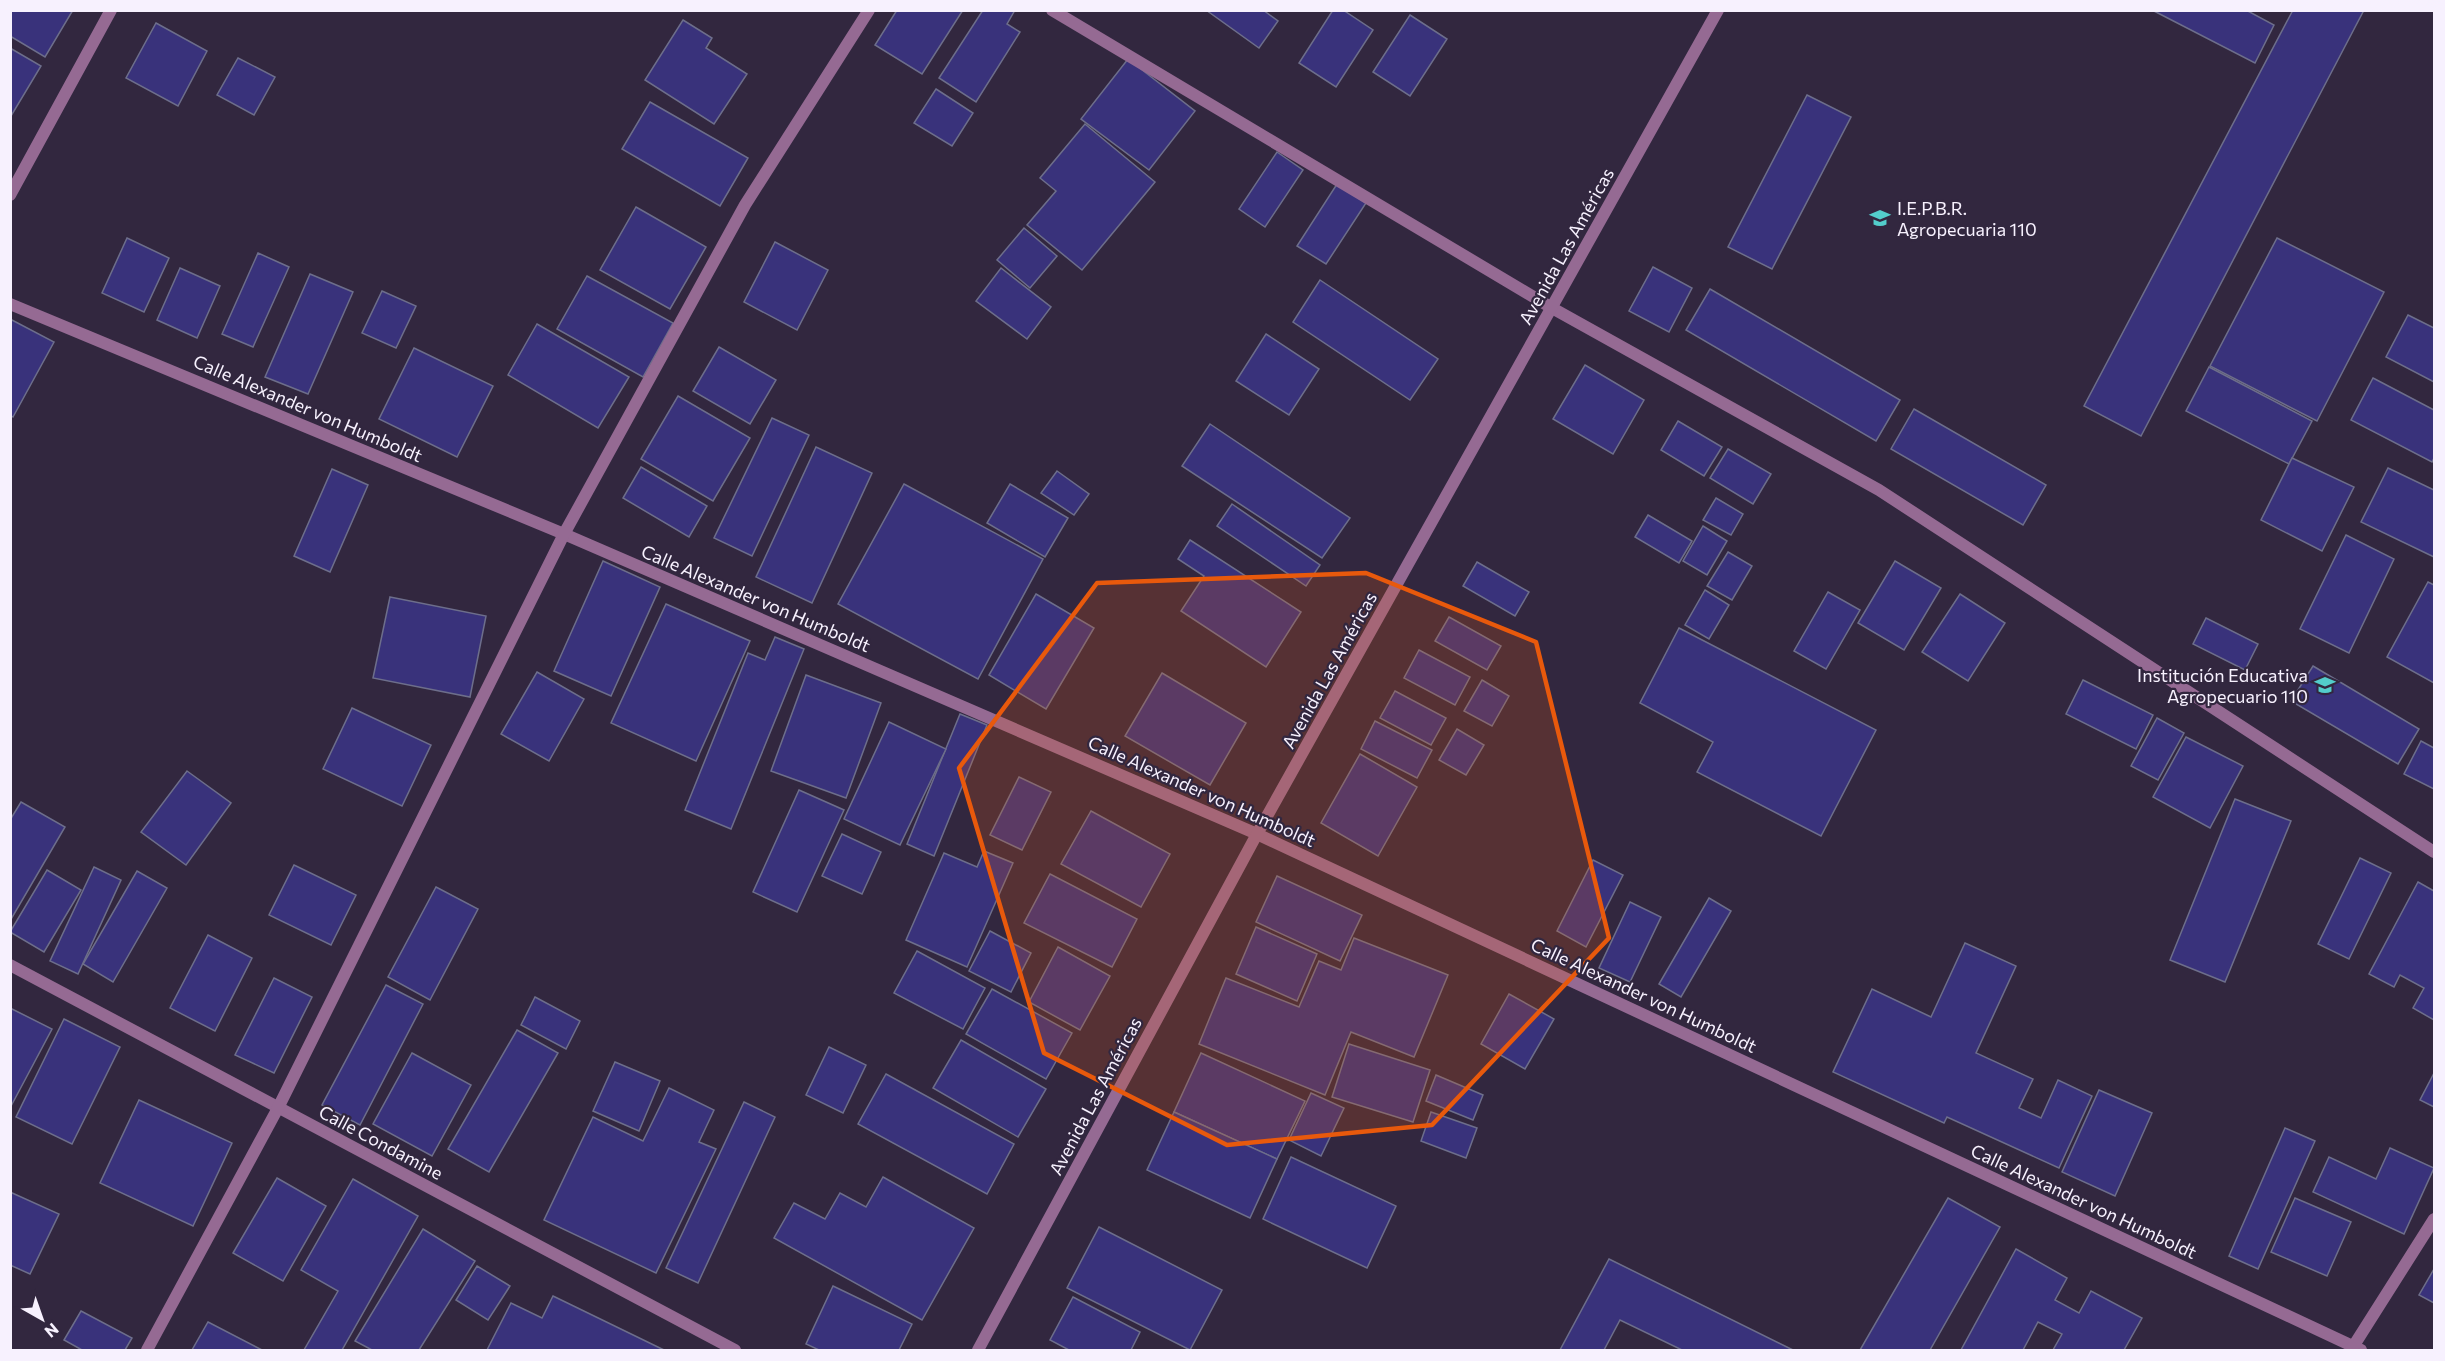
<svg xmlns="http://www.w3.org/2000/svg" width="2445" height="1361" viewBox="0 0 2445 1361" font-family="Commissioner,sans-serif">
  <rect width="100%" height="100%" fill="#32273f"/>
  <g fill="#39327b" stroke="#6d6e8b" stroke-width="1.5">
    <polygon points="10,10 73,10 45,57 10,36"/>
    <polygon points="897,10 963,10 922,74 875,45"/>
    <polygon points="983,10 1015,10 1007,24 1020,32 976,102 939,78"/>
    <polygon points="1206,10 1263,10 1278,21 1259,48"/>
    <polygon points="1333,10 1343,10 1373,30 1336,87 1299,63"/>
    <polygon points="2152,10 2246,10 2274,25 2255,63"/>
    <polygon points="2293,10 2364,10 2141,436 2084,406"/>
    <polygon points="1410,15 1447,39 1410,96 1373,72"/>
    <polygon points="683,20 712,38 706,48 747,74 714,124 645,80"/>
    <polygon points="156,23 207,51 178,106 126,78"/>
    <polygon points="10,48 41,66 11,116 10,116"/>
    <polygon points="238,58 275,77 254,115 217,95"/>
    <polygon points="1128,59 1195,111 1149,170 1081,119"/>
    <polygon points="936,89 973,113 952,146 914,123"/>
    <polygon points="1807,95 1851,117 1772,269 1728,247"/>
    <polygon points="650,102 748,158 720,206 622,149"/>
    <polygon points="1085,124 1155,182 1082,270 1027,225 1056,191 1040,178"/>
    <polygon points="1277,152 1303,170 1265,227 1239,209"/>
    <polygon points="1337,184 1366,203 1326,264 1297,246"/>
    <polygon points="636,207 706,247 670,309 600,270"/>
    <polygon points="1024,228 1057,256 1030,288 997,260"/>
    <polygon points="127,238 169,258 144,312 102,293"/>
    <polygon points="2277,238 2384,292 2317,421 2210,366"/>
    <polygon points="775,242 828,270 797,330 744,302"/>
    <polygon points="258,253 289,267 253,347 222,334"/>
    <polygon points="1653,267 1692,288 1669,332 1629,311"/>
    <polygon points="180,268 220,286 197,338 157,320"/>
    <polygon points="1001,268 1051,307 1027,339 976,301"/>
    <polygon points="310,274 353,292 308,394 265,377"/>
    <polygon points="587,276 673,323 643,377 557,329"/>
    <polygon points="1320,280 1438,359 1410,400 1293,322"/>
    <polygon points="1710,289 1900,400 1876,441 1686,330"/>
    <polygon points="382,291 416,306 396,348 362,333"/>
    <polygon points="2408,315 2434,328 2434,382 2386,357"/>
    <polygon points="10,319 54,342 13,417 10,415"/>
    <polygon points="537,324 629,377 598,428 508,375"/>
    <polygon points="1266,334 1319,369 1289,415 1236,381"/>
    <polygon points="719,347 776,380 750,424 693,391"/>
    <polygon points="414,348 493,386 457,457 379,419"/>
    <polygon points="1585,365 1644,400 1613,454 1553,419"/>
    <polygon points="2209,367 2312,421 2289,464 2186,411"/>
    <polygon points="2373,378 2434,410 2434,458 2432,462 2351,420"/>
    <polygon points="678,396 750,438 713,501 641,459"/>
    <polygon points="1914,409 2046,485 2023,525 1891,449"/>
    <polygon points="772,418 809,435 752,556 714,538"/>
    <polygon points="1678,421 1722,447 1704,476 1661,450"/>
    <polygon points="1210,424 1350,518 1322,558 1182,466"/>
    <polygon points="816,447 872,473 812,603 756,577"/>
    <polygon points="1728,449 1771,474 1753,504 1710,478"/>
    <polygon points="2292,458 2354,487 2322,551 2261,520"/>
    <polygon points="641,467 707,506 689,537 623,498"/>
    <polygon points="2388,468 2434,490 2434,557 2361,522"/>
    <polygon points="332,469 368,485 330,572 294,556"/>
    <polygon points="1057,471 1089,494 1074,515 1041,493"/>
    <polygon points="904,484 1043,559 978,679 838,604"/>
    <polygon points="1010,484 1068,518 1045,557 987,523"/>
    <polygon points="1716,498 1743,514 1731,535 1703,520"/>
    <polygon points="1232,504 1320,565 1306,586 1217,526"/>
    <polygon points="1648,515 1692,541 1679,563 1635,537"/>
    <polygon points="1703,526 1727,541 1707,575 1683,561"/>
    <polygon points="2346,535 2394,559 2349,653 2300,629"/>
    <polygon points="1190,540 1301,612 1266,667 1181,611 1204,576 1178,559"/>
    <polygon points="1728,552 1752,566 1732,600 1707,586"/>
    <polygon points="603,561 660,587 611,696 554,671"/>
    <polygon points="1895,561 1941,588 1904,650 1858,623"/>
    <polygon points="1477,562 1529,592 1515,616 1463,586"/>
    <polygon points="2428,582 2434,585 2434,683 2387,657"/>
    <polygon points="1705,590 1729,605 1709,639 1685,625"/>
    <polygon points="1828,592 1860,610 1826,669 1794,651"/>
    <polygon points="1036,594 1094,628 1046,709 989,675"/>
    <polygon points="1960,594 2005,623 1968,681 1922,652"/>
    <polygon points="390,597 486,616 470,697 373,678"/>
    <polygon points="666,604 750,641 696,761 611,723"/>
    <polygon points="1449,617 1501,646 1487,670 1435,641"/>
    <polygon points="2206,618 2258,644 2245,670 2193,644"/>
    <polygon points="1679,628 1876,730 1821,836 1697,772 1713,742 1640,703"/>
    <polygon points="775,637 804,649 731,829 685,810 748,653 765,660"/>
    <polygon points="1419,650 1470,677 1455,705 1404,678"/>
    <polygon points="2313,666 2419,729 2398,764 2291,701"/>
    <polygon points="537,672 584,699 549,761 501,734"/>
    <polygon points="1162,673 1246,723 1210,785 1125,736"/>
    <polygon points="806,675 881,703 846,798 771,771"/>
    <polygon points="1482,680 1509,696 1492,726 1464,711"/>
    <polygon points="2083,680 2153,715 2136,749 2066,714"/>
    <polygon points="1395,691 1446,718 1431,745 1380,718"/>
    <polygon points="352,708 431,745 402,806 323,769"/>
    <polygon points="960,714 987,725 934,856 907,844"/>
    <polygon points="2157,718 2184,733 2158,780 2131,766"/>
    <polygon points="1375,721 1432,750 1417,778 1361,749"/>
    <polygon points="889,722 946,749 900,845 844,819"/>
    <polygon points="1457,729 1484,745 1466,775 1439,760"/>
    <polygon points="2186,737 2243,766 2210,828 2153,797"/>
    <polygon points="2421,741 2434,748 2434,789 2404,774"/>
    <polygon points="1360,754 1417,787 1378,856 1321,823"/>
    <polygon points="187,771 231,803 186,865 141,832"/>
    <polygon points="1019,777 1051,792 1022,850 990,835"/>
    <polygon points="799,790 844,810 797,912 753,892"/>
    <polygon points="2235,799 2291,821 2225,982 2170,960"/>
    <polygon points="21,802 65,827 10,921 10,820"/>
    <polygon points="1091,811 1170,854 1141,907 1061,864"/>
    <polygon points="842,834 881,852 862,894 822,876"/>
    <polygon points="984,851 1013,863 967,967 906,940 944,853 977,867"/>
    <polygon points="2360,858 2391,873 2349,959 2318,944"/>
    <polygon points="1593,860 1623,875 1586,947 1557,931"/>
    <polygon points="294,865 356,895 331,945 269,915"/>
    <polygon points="94,867 121,880 78,974 50,961"/>
    <polygon points="47,870 81,890 44,952 10,932"/>
    <polygon points="137,871 167,888 113,982 83,964"/>
    <polygon points="1050,874 1137,919 1112,967 1024,923"/>
    <polygon points="1277,876 1362,915 1340,961 1256,922"/>
    <polygon points="2418,882 2434,891 2434,1020 2413,1008 2424,988 2400,975 2394,987 2369,974"/>
    <polygon points="436,887 478,909 430,1000 388,977"/>
    <polygon points="1709,898 1731,911 1681,997 1659,984"/>
    <polygon points="1630,902 1661,917 1630,982 1599,968"/>
    <polygon points="1256,927 1317,954 1297,1001 1236,974"/>
    <polygon points="990,931 1031,953 1011,992 969,971"/>
    <polygon points="208,935 252,958 215,1031 170,1008"/>
    <polygon points="1354,938 1448,975 1414,1057 1351,1032 1325,1095 1199,1044 1226,978 1299,1007 1319,961 1341,970"/>
    <polygon points="1965,943 2016,966 1976,1053 2033,1079 2019,1108 2041,1118 2058,1080 2092,1096 2059,1168 1947,1117 1944,1123 1833,1072 1872,989 1931,1017"/>
    <polygon points="1058,947 1110,976 1080,1030 1029,1002"/>
    <polygon points="917,951 985,988 963,1029 894,993"/>
    <polygon points="274,978 312,997 274,1073 235,1055"/>
    <polygon points="386,985 423,1004 360,1125 322,1105"/>
    <polygon points="992,989 1072,1033 1046,1079 966,1034"/>
    <polygon points="1509,994 1554,1019 1525,1069 1481,1044"/>
    <polygon points="535,997 580,1021 566,1049 521,1025"/>
    <polygon points="10,1008 52,1029 10,1108"/>
    <polygon points="64,1019 120,1047 72,1144 16,1117"/>
    <polygon points="517,1030 558,1053 489,1172 448,1149"/>
    <polygon points="961,1040 1046,1089 1018,1137 933,1088"/>
    <polygon points="1349,1044 1430,1070 1413,1122 1332,1097"/>
    <polygon points="829,1047 866,1065 843,1113 806,1095"/>
    <polygon points="412,1053 471,1085 432,1156 373,1124"/>
    <polygon points="1201,1053 1305,1101 1277,1159 1174,1112"/>
    <polygon points="615,1062 660,1081 639,1131 593,1111"/>
    <polygon points="2434,1073 2434,1107 2420,1100"/>
    <polygon points="886,1074 1014,1144 987,1194 858,1124"/>
    <polygon points="1436,1075 1483,1095 1473,1120 1426,1101"/>
    <polygon points="669,1088 714,1110 699,1142 716,1149 656,1273 544,1220 593,1117 643,1141"/>
    <polygon points="2099,1090 2152,1113 2115,1196 2062,1172"/>
    <polygon points="1311,1093 1344,1108 1321,1156 1289,1140"/>
    <polygon points="139,1100 232,1143 193,1226 100,1183"/>
    <polygon points="744,1102 775,1117 698,1283 666,1268"/>
    <polygon points="1174,1112 1277,1159 1250,1218 1147,1170"/>
    <polygon points="1431,1112 1477,1128 1466,1158 1421,1141"/>
    <polygon points="2285,1128 2315,1141 2258,1269 2229,1256"/>
    <polygon points="2390,1148 2434,1168 2404,1234 2313,1192 2329,1157 2376,1179"/>
    <polygon points="1291,1157 1396,1206 1367,1268 1263,1219"/>
    <polygon points="883,1177 974,1228 922,1320 774,1238 794,1203 825,1219 840,1193 866,1207"/>
    <polygon points="277,1178 326,1206 283,1281 233,1253"/>
    <polygon points="353,1179 418,1216 342,1350 304,1350 338,1291 301,1270"/>
    <polygon points="10,1192 59,1214 30,1274 10,1265"/>
    <polygon points="1948,1198 2000,1227 1930,1350 1860,1350"/>
    <polygon points="2295,1198 2351,1222 2327,1276 2271,1252"/>
    <polygon points="1099,1227 1222,1290 1190,1350 1067,1288"/>
    <polygon points="423,1229 475,1261 419,1350 372,1350 355,1341"/>
    <polygon points="2016,1249 2067,1278 2055,1300 2079,1313 2091,1291 2142,1318 2124,1350 2053,1350 2062,1334 2038,1322 2023,1350 1961,1350"/>
    <polygon points="1609,1259 1793,1350 1682,1350 1620,1320 1604,1350 1560,1350"/>
    <polygon points="477,1266 510,1286 488,1320 456,1300"/>
    <polygon points="2434,1269 2434,1303 2419,1295"/>
    <polygon points="833,1286 912,1324 899,1350 819,1350 806,1344"/>
    <polygon points="553,1296 664,1350 487,1350 511,1303 542,1318"/>
    <polygon points="1073,1297 1140,1332 1131,1350 1069,1350 1050,1340"/>
    <polygon points="81,1311 132,1338 125,1350 82,1350 64,1340"/>
    <polygon points="208,1322 262,1350 192,1350"/>
  </g>
  <g fill="none" stroke-linecap="round" stroke-linejoin="round">
    <g stroke="#956a93" stroke-width="12">
      <polyline points="1052,10 1552,308 1879,490 2434,852"/>
      <polyline points="10,195 111,10"/>
      <polyline points="10,304 564,534 1257,834 2361,1350"/>
      <polyline points="10,965 735,1350"/>
      <polyline points="147,1350 278,1108 564,534 745,205 869,10"/>
      <polyline points="978,1350 1257,834 1718,10"/>
      <polyline points="2351,1350 2434,1219"/>
    </g>
  </g>
  <path fill="#e8590c" fill-opacity="0.2" stroke="#e8590c" stroke-width="4.5" stroke-linejoin="round" d="M1366,573L1536,642L1609,938L1432,1125L1227,1145L1044,1053L959,768L1097,583Z"/>
  <defs>
    <g id="school-bare" transform="scale(1.62)"><path d="M0-5L7-2L0 1L-7-2ZM-4 1L0 2.5L4 1V4Q0 6-4 4Z" fill="#53cdcb" stroke="#32273f" stroke-width="2.5" paint-order="stroke"/></g>
  </defs>
  <g fill-rule="evenodd">
    <use href="#school-bare" x="1880" y="218"/>
    <use href="#school-bare" x="2325" y="685"/>
  </g>
  <g text-anchor="middle" dominant-baseline="central" stroke-width="4.5" stroke-linejoin="round" paint-order="stroke">
    <g font-size="18" fill="#f7f1fe" stroke="#32273f" text-anchor="start">
      <text x="1897" y="208">I.E.P.B.R.<tspan x="1897" dy="21">Agropecuaria 110</tspan></text>
      <text x="2308" y="675" text-anchor="end">Institución Educativa<tspan x="2308" dy="21">Agropecuario 110</tspan></text>
    </g>
    <g font-size="18" fill="#f7f1fe" stroke="#32273f">
      <text transform="translate(1566 246) rotate(-61)">Avenida Las Américas</text>
      <text transform="translate(308 408) rotate(23)">Calle Alexander von Humboldt</text>
      <text transform="translate(756 598) rotate(23)">Calle Alexander von Humboldt</text>
      <text transform="translate(1329 670) rotate(-61)">Avenida Las Américas</text>
      <text transform="translate(1202 791) rotate(24)">Calle Alexander von Humboldt</text>
      <text transform="translate(1644 995) rotate(25)">Calle Alexander von Humboldt</text>
      <text transform="translate(1095 1096) rotate(-62)">Avenida Las Américas</text>
      <text transform="translate(381 1142) rotate(28)">Calle Condamine</text>
      <text transform="translate(2084 1201) rotate(25)">Calle Alexander von Humboldt</text>
    </g>
  </g>
  <rect width="2445" height="1361" fill="none" stroke="#f7f1fe" stroke-width="24"/>
  <g transform="translate(42 1319) rotate(140)" stroke="#32273f" stroke-width="4.5" paint-order="stroke">
  <path d="M0-4.5L10 22L0 15L-10 22Z" fill="#f7f1fe"/>
  <text y="-9" font-size="16" font-weight="bold" text-anchor="middle" fill="#f7f1fe">N</text>
  </g>
</svg>
